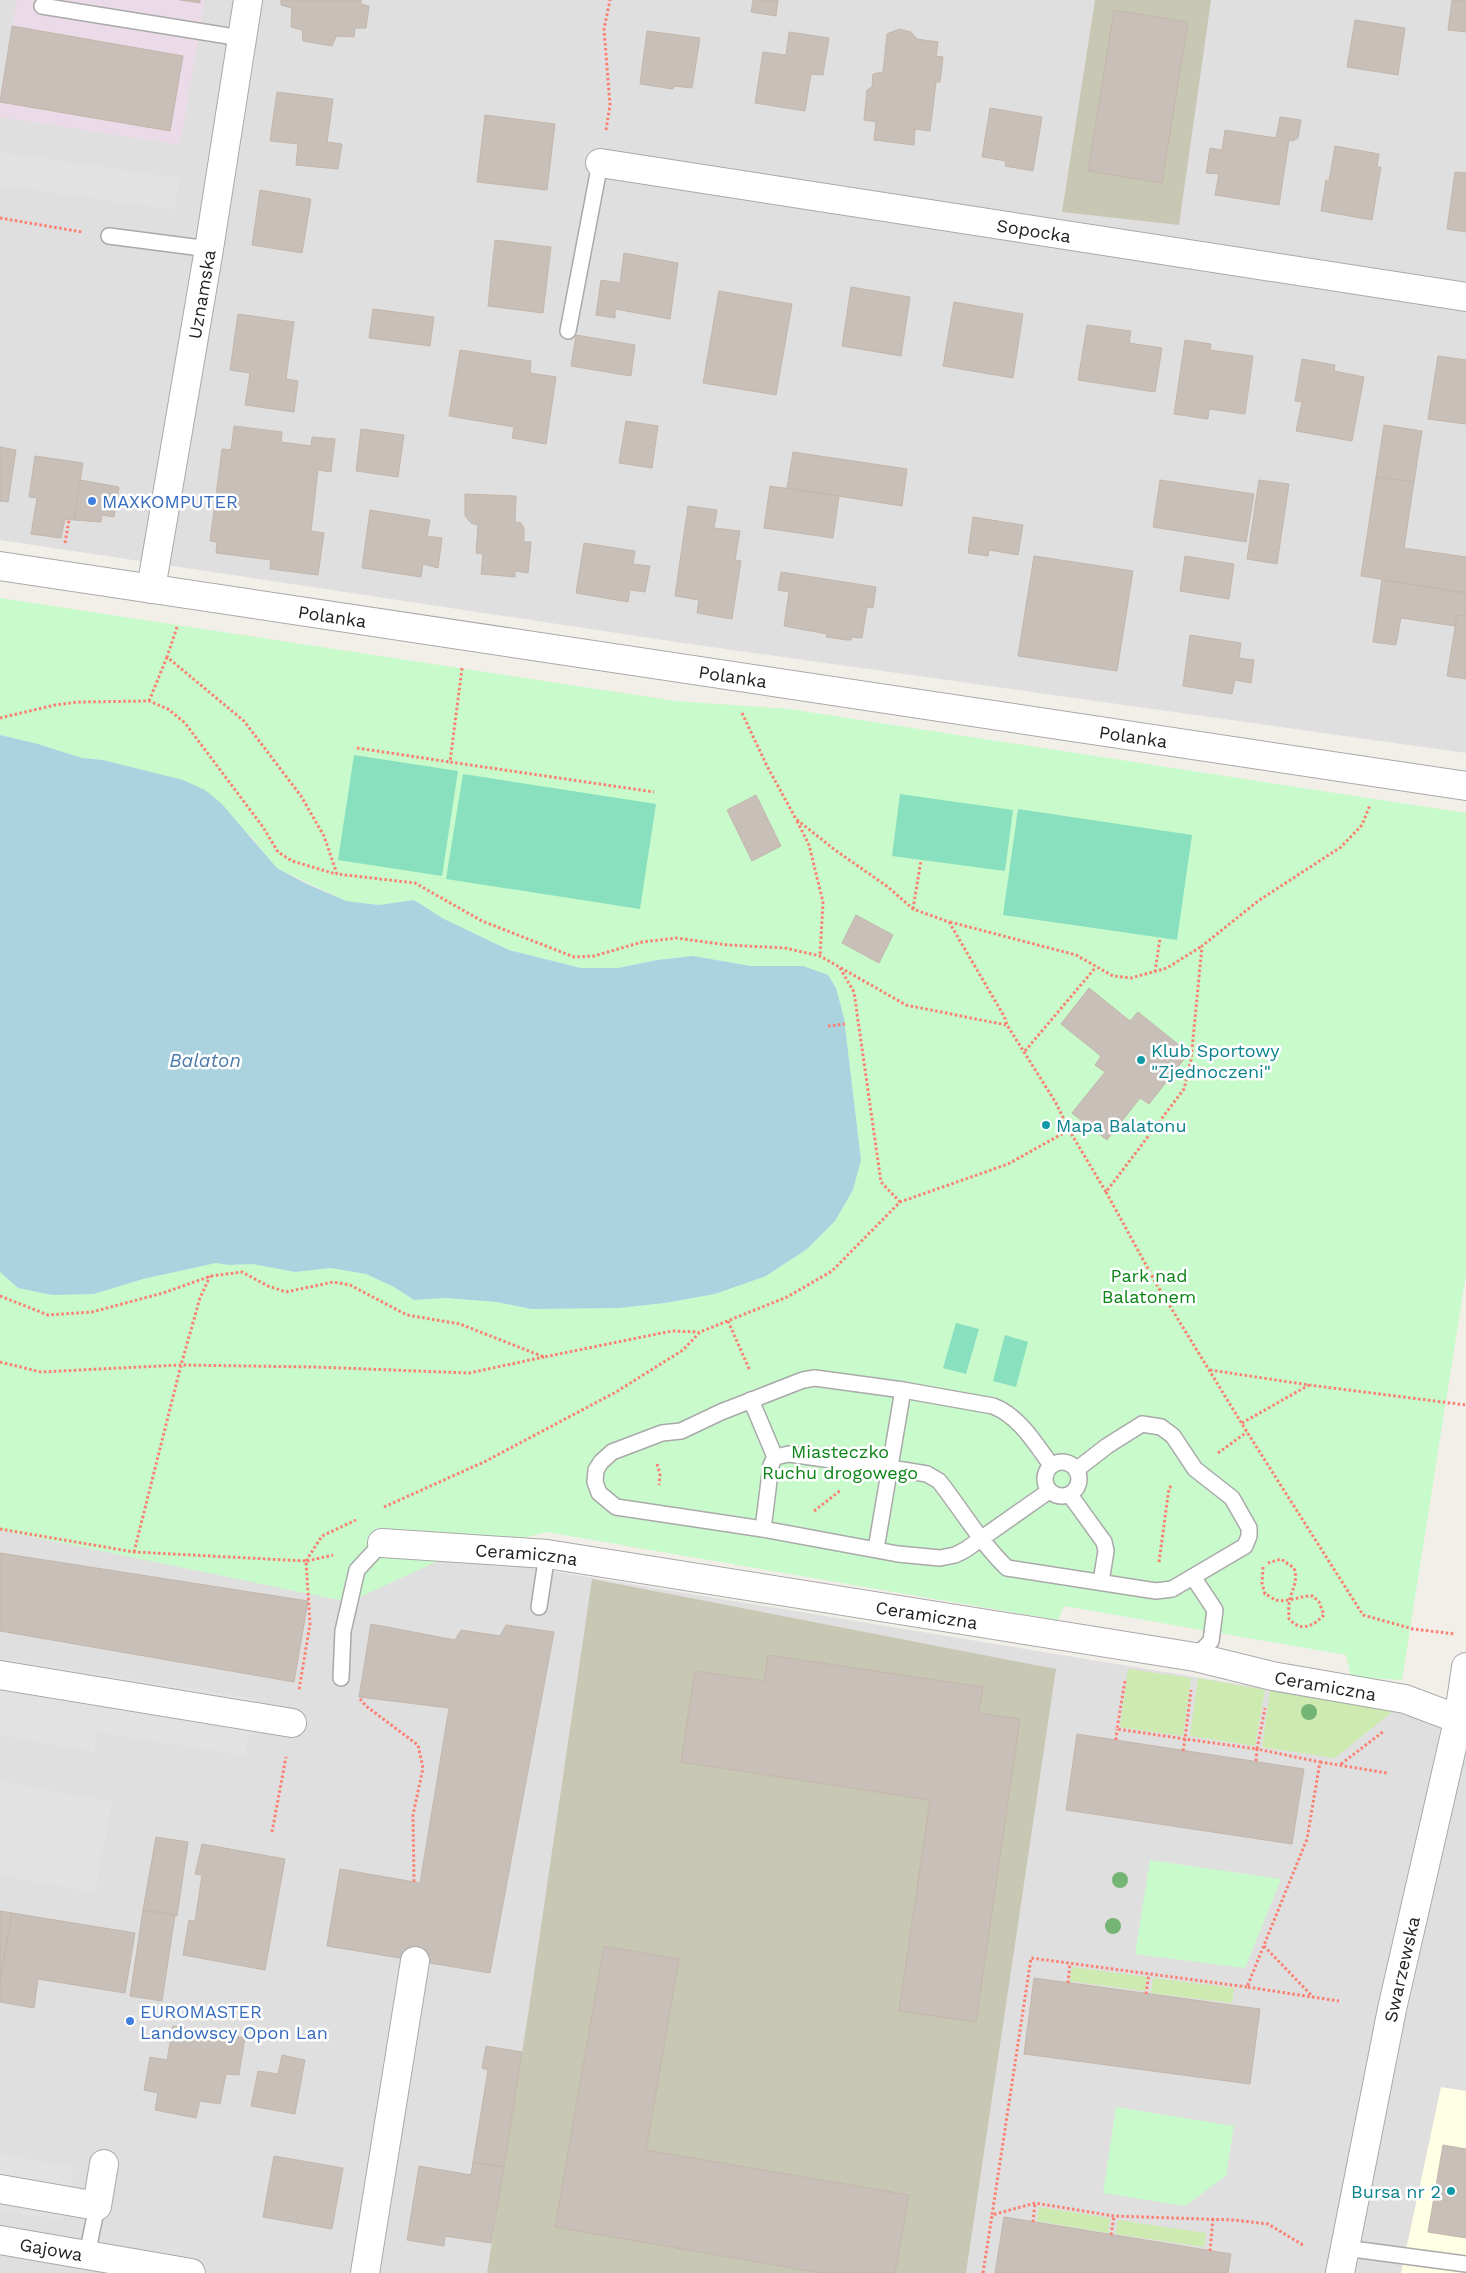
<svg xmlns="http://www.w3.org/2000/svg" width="1466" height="2273" viewBox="0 0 1466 2273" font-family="'Work Sans',sans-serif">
  <rect width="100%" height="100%" fill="#f2efe9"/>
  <g fill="#e0dfdf">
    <polygon points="0,0 1466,0 1466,753 683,643 0,540"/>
    <polygon points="0,1493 382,1543 1457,1720 1466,1667 1466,2273 0,2273"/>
  </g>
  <polygon fill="#ebdbe8" points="17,0 205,0 180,145 0,117 0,99"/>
  <polygon fill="#ffffe5" points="1441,2087 1466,2091 1466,2273 1401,2273"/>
  <g fill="#c7c7b4">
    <polygon points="1095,0 1211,0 1179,225 1062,212"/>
    <polygon points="592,1579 1056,1669 966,2273 487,2273 528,2015"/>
  </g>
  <g fill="#cdebb0">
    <polygon points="1128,1669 1191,1678 1183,1736 1120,1727"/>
    <polygon points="1198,1678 1265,1690 1255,1746 1190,1736"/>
    <polygon points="1270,1691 1393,1711 1335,1758 1262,1747"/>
    <polygon points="1072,1967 1147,1977 1145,1991 1070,1981"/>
    <polygon points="1153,1978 1234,1988 1232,2003 1151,1993"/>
    <polygon points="1039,2207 1110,2218 1108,2233 1037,2221"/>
    <polygon points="1118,2220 1206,2233 1204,2247 1116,2234"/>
  </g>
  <g fill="#c8facc">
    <polygon points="0,598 676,701 789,709 1466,813 1466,1274 1402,1680 1351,1677 1346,1655 1064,1606 1058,1620 546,1532 438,1561 349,1602 0,1530 0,1272 18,1288 94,1294 143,1279 216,1263 229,1265 252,1264 295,1272 331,1268 366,1274 394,1287 414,1300 445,1298 497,1302 531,1309 619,1308 665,1303 715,1294 766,1276 807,1249 835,1221 853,1190 861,1160 844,1018 776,966 751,966 693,956 657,960 618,968 581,968 509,950 444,919 414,900 379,905 346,901 277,868 250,835 139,769 103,760 82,758 38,744 0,735"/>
    <polygon points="1150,1860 1281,1879 1245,1968 1135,1954"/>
    <polygon points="1116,2107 1234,2126 1226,2176 1185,2206 1103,2193"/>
  </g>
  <g fill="#88e0be">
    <polygon points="354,755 458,771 442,876 338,860"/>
    <polygon points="463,774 656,804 640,909 446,879"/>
    <polygon points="900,794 1013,810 1005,871 892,856"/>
    <polygon points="1018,809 1192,835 1177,940 1003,915"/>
    <polygon points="956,1323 979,1329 966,1374 943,1368"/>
    <polygon points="1005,1335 1028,1342 1016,1387 993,1381"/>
  </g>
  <g fill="#e2e2e2">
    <polygon points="0,152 179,178 174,210 0,185"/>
    <polygon points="0,1658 256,1699 245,1756 98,1732 94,1752 0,1735"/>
    <polygon points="0,1781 112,1802 95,1893 0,1875"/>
    <polygon points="0,2154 74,2167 61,2220 0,2210"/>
  </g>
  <polygon fill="#aad3df" points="0,735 38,744 82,758 103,760 183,780 205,790 221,803 277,868 305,883 346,901 379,905 414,900 444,919 509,950 581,968 618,968 657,960 693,956 751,966 803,966 828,975 836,988 844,1018 861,1160 853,1190 835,1221 807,1249 766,1276 715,1294 665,1303 619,1308 531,1309 497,1302 445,1298 414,1300 394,1287 366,1274 331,1268 295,1272 252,1264 229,1265 216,1263 143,1279 94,1294 52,1295 18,1288 0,1272"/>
  <g fill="#c7bfb8" stroke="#c4b6ab">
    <polygon points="180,0 200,0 200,3"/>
    <polygon points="281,0 361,0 361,4 369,6 366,28 355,28 354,37 336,36 332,46 303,41 302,30 291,27 292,8 281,5"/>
    <polygon points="753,0 778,0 776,16 751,12"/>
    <polygon points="1452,0 1466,0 1466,32 1448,30"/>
    <polygon points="1114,10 1188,22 1162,183 1088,171"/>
    <polygon points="1355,20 1405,28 1398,75 1347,67"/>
    <polygon points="12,26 183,56 170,131 0,102"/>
    <polygon points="899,29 911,32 917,39 938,42 936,56 943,57 940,82 936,82 930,131 915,129 914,145 874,140 876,122 864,120 867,90 872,87 873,74 883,72 887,34"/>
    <polygon points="647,31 700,38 692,88 674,86 673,89 640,84"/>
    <polygon points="789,32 829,38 823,75 811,74 805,111 755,103 763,52 786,55"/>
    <polygon points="277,92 333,99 327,142 342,144 338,169 296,165 298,144 270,141"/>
    <polygon points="990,108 1042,117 1033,171 1005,166 1006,161 982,157"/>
    <polygon points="485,115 555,124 547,190 477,182"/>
    <polygon points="1280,117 1301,120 1298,138 1293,141 1289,140 1279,205 1215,195 1219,174 1206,173 1210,148 1222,150 1225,130 1276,138"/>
    <polygon points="1335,146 1379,154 1377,167 1381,167 1372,220 1321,211 1326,180 1329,181"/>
    <polygon points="1455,172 1466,173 1466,232 1447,229"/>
    <polygon points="260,190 311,199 302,253 252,245"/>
    <polygon points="495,240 551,247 543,313 488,306"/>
    <polygon points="624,253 678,263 670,319 615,309 615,318 596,315 601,280 620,283"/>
    <polygon points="851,287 910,297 901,356 842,346"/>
    <polygon points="719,291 792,304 776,395 703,383"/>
    <polygon points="954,302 1023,314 1013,378 943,366"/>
    <polygon points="373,309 434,317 430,346 369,338"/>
    <polygon points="238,314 294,322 286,379 298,381 294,412 245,405 250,373 230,370"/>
    <polygon points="1087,325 1131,331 1129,343 1162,348 1155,392 1078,380"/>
    <polygon points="576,335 635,345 631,376 571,366"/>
    <polygon points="1185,340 1211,344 1210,350 1253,356 1245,414 1209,409 1208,419 1174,414"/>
    <polygon points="460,350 531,361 530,373 556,377 546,444 512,438 514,427 449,416"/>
    <polygon points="1438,356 1466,360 1466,424 1428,419"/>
    <polygon points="1302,359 1335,365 1334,371 1364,377 1352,441 1296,431 1302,402 1295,401"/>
    <polygon points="626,421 658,426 652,468 619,463"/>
    <polygon points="1384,425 1422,431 1414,482 1376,477"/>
    <polygon points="234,426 282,432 281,442 311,446 312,437 335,439 331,472 318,470 311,531 324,533 318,575 270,569 271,560 216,553 217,542 210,541 222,449 231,450"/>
    <polygon points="361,429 404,435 398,477 356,471"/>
    <polygon points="0,447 16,450 8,502 0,501"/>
    <polygon points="793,452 907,469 902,506 787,488"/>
    <polygon points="35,456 83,463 74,520 65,519 61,538 31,534 37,498 29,497"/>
    <polygon points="1376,477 1414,482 1404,548 1466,557 1466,593 1361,576"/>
    <polygon points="80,480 119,487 114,517 102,515 101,522 74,520"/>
    <polygon points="1160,480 1254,494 1246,542 1153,527"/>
    <polygon points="1259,480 1289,484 1277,564 1247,559"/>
    <polygon points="770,486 839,496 833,538 764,528"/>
    <polygon points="465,494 516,496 515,522 521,523 524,528 524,542 531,542 528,573 515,571 515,577 481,574 483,554 476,553 478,525 471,523 465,516"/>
    <polygon points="688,506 717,510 714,528 740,531 735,560 741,561 732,619 697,613 699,600 675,596"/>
    <polygon points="370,510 430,520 427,536 442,538 438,568 423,564 421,577 362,568"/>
    <polygon points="973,517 1023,525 1018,555 989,550 988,556 968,553"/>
    <polygon points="584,543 635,551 633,564 650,566 645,592 630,590 628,602 576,593"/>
    <polygon points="1034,556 1133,571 1117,671 1018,656"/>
    <polygon points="1185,556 1234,564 1229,599 1180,591"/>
    <polygon points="781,572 876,587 873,608 867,607 862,638 851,637 851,640 847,640 826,637 827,634 784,626 789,592 778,590"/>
    <polygon points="1382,580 1466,593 1466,616 1457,615 1455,626 1401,618 1396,645 1373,642"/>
    <polygon points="1457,615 1466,616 1466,679 1447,676"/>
    <polygon points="1190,635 1241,643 1239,658 1254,660 1251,683 1235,680 1232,694 1183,686"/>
    <polygon points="756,795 781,846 752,861 727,810"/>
    <polygon points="856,915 893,935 879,963 842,943"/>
    <polygon points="1089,988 1130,1021 1138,1012 1189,1053 1149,1104 1140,1098 1107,1140 1072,1113 1105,1072 1095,1065 1101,1056 1061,1024"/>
    <polygon points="0,1553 308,1601 294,1682 0,1631"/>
    <polygon points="371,1624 455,1640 461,1630 500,1636 506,1625 554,1632 490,1973 327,1946 340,1869 420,1883 449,1708 359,1697"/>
    <polygon points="768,1655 983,1687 979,1713 1020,1719 976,2022 899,2011 930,1800 681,1762 695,1671 764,1681"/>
    <polygon points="1077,1734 1304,1769 1292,1844 1066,1810"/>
    <polygon points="156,1837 188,1842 177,1916 143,1910"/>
    <polygon points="202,1844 285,1859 265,1970 183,1955 189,1920 195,1921 202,1875 195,1874"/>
    <polygon points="143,1910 175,1915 162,2001 130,1996"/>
    <polygon points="0,1911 12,1913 0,1983"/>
    <polygon points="12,1913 135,1933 125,1993 38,1979 34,2008 0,2002 0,1983"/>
    <polygon points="604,1946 679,1959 646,2150 909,2195 895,2273 821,2273 555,2227"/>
    <polygon points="1034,1978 1260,2009 1250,2084 1024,2054"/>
    <polygon points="173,2026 245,2038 239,2075 226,2074 220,2104 200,2101 196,2118 155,2110 158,2093 144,2090 150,2057 167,2060"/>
    <polygon points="486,2046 522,2052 504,2167 473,2162 488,2070 482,2068"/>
    <polygon points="282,2055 305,2060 295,2114 251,2106 258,2071 278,2074"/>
    <polygon points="1443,2145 1466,2149 1466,2238 1428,2232"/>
    <polygon points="274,2156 343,2168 332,2229 263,2217"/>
    <polygon points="473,2162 504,2167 491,2243 445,2236 444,2246 407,2240 419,2166 471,2175"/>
    <polygon points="1004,2217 1231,2254 1228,2273 995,2273"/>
  </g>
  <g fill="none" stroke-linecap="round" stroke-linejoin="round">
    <g stroke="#a9a9a9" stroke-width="18">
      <g id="service">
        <polyline points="42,6 241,38"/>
        <polyline points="109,236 209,249"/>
        <polyline points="568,331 600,163"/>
        <path d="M903,1390L993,1406C1019,1416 1035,1443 1051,1465"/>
        <polyline points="751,1400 775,1457"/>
        <circle cx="1062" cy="1479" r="17"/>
        <path d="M1049,1491L965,1550L955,1555L940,1558L898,1554L763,1529L771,1465L775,1457L789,1454L903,1470L927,1474L939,1481C961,1509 981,1543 1007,1568L1156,1591L1172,1589L1245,1546L1249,1536V1528L1232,1498L1195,1469L1173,1436L1161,1427L1142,1424L1107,1446L1076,1470"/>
        <polyline points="1070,1495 1104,1542 1106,1551 1101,1582"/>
        <polyline points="763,1529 616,1507 599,1493 595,1482 596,1470 601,1462 612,1452 662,1433 681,1431 721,1412 803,1380 815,1378 903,1390 876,1549"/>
        <polyline points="1193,1577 1215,1610 1211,1641 1195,1657"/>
        <polyline points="539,1607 547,1554"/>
        <polyline points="341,1678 343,1631 357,1570 382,1543"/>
        <polyline points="1345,2248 1466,2264"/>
        <polyline points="87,2255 97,2206"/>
      </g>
    </g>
    <g stroke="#a9a9a9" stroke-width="30">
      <g id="minor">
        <path id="s1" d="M600,163L1466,297"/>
        <path id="s2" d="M0,566L1466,786"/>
        <path id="s3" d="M151,589L209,249L248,0"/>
        <path id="s4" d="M382,1543L547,1554L1195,1657L1272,1676L1405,1699L1466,1722"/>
        <polyline points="0,1675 292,1723"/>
        <polyline points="0,2189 97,2206 104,2164"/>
        <path id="s5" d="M0,2240L191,2273"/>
        <polyline points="365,2273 415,1961"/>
        <path id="s6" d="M1340,2273L1392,2009L1458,1721L1466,1667"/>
      </g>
    </g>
    <g stroke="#fa8072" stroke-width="3" stroke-dasharray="2.5 2.5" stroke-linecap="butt">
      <polyline points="606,130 610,105 604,29 610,0"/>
      <polyline points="0,218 82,232"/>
      <polyline points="65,543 69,520"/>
      <polyline points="177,627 167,657 244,721 301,796 324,836 337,874 415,883 482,921 574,957 594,956 642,942 676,938 728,945 785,948 820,956 906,1005 1006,1025"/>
      <polyline points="462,668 450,762 654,792"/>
      <polyline points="149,701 167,657"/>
      <polyline points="742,713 767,766 796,819 835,850 888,887 913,909 949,922 1004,1016 1007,1025 1056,1103 1069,1130 1106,1192 1184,1089 1191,1060 1202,946 1258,901 1341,847 1362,825 1370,805"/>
      <polyline points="0,718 55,705 78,702 149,701 168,709 185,723 263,827 278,852 292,861 336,874"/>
      <polyline points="357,748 450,762"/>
      <polyline points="797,821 809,845 823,902 820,956"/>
      <polyline points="913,909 921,860"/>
      <polyline points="950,922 1076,955 1113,976 1131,978 1167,968 1202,946"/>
      <polyline points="840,968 854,992 881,1182 900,1202"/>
      <polyline points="1155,972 1160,938"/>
      <polyline points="828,1026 845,1024"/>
      <polyline points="1025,1051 1096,967"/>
      <polyline points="1106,1192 1157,1285 1247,1432 1363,1615 1413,1629 1455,1634"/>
      <polyline points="0,1296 48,1315 92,1312 163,1293 211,1276 242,1272 268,1286 286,1292 333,1282 350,1285 407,1315 460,1324 544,1357 672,1331 699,1332"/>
      <polyline points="728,1321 750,1371"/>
      <polyline points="0,1362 41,1372 181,1365 315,1367 469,1373 544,1357"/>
      <polyline points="1210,1370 1309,1385 1466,1405"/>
      <polyline points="1242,1423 1309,1385"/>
      <polyline points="1218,1453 1247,1432"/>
      <polyline points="657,1464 660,1474 659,1485"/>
      <polyline points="384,1507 486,1461 616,1392 683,1350 700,1332 787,1297 832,1271 900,1202 1008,1164 1069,1130"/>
      <polyline points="814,1511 841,1490"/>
      <polyline points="0,1529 134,1552 306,1561 310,1624 299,1690"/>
      <polyline points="134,1552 181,1365 200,1298 210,1276"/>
      <polyline points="306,1561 322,1536 356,1520"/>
      <polyline points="307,1561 333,1555"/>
      <polyline points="1159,1562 1169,1488 1173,1485"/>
      <path d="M1263,1567L1262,1583L1265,1594C1268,1595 1273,1599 1276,1600C1287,1603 1302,1595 1313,1596L1319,1602L1324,1615C1312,1627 1301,1632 1289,1619C1289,1613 1288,1605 1290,1599C1293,1587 1298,1581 1294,1568L1281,1559L1268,1563"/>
      <polyline points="1125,1681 1117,1729 1185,1739 1191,1690"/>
      <polyline points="360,1699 366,1706 418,1745 423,1768 413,1815 414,1882"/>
      <polyline points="1116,1740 1117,1729"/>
      <polyline points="1183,1751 1185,1739 1257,1749 1265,1708"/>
      <polyline points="1256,1761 1257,1749 1320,1762 1307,1839 1247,1987 1339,2001"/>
      <polyline points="1320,1762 1387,1773"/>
      <polyline points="1341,1764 1384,1731"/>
      <polyline points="272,1832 286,1757"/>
      <polyline points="1264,1946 1313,1997"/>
      <polyline points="1068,1983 1070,1963"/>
      <polyline points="1247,1987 1031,1958 992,2215 1035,2203 1114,2216 1234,2220 1268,2224 1303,2245"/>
      <polyline points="1146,1994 1149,1974"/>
      <polyline points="1033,2222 1035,2203"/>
      <polyline points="1111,2235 1114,2216"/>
      <polyline points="1210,2251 1213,2218"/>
      <polyline points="983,2273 992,2215"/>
    </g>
    <use href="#service" stroke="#fff" stroke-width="15"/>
    <use href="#minor" stroke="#fff" stroke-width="28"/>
  </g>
  <g fill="#74b475">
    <circle cx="1309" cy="1712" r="8"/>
    <circle cx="1120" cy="1880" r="8"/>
    <circle cx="1113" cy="1926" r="8"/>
  </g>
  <g fill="#3f7fe0" stroke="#fff" stroke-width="2">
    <circle cx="92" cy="501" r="5"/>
    <circle cx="130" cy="2021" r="5"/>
  </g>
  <g fill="#0f9aa8" stroke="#fff" stroke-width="2">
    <circle cx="1141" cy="1060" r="5"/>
    <circle cx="1046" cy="1125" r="5"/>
    <circle cx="1451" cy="2191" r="5"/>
  </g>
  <g text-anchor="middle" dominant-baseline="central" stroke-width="5" stroke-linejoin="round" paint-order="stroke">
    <g font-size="18" fill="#222" stroke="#fff">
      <text stroke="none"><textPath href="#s1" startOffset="439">Sopocka</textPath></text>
      <text stroke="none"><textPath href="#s3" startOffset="299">Uznamska</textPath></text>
      <text stroke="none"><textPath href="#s2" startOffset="336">Polanka</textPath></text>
      <text stroke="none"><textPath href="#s2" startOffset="741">Polanka</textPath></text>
      <text stroke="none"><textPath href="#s2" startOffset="1146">Polanka</textPath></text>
      <text stroke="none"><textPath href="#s4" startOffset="145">Ceramiczna</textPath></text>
      <text stroke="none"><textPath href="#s4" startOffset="550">Ceramiczna</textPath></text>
      <text stroke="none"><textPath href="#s4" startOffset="955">Ceramiczna</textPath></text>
      <text stroke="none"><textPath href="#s6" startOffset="310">Swarzewska</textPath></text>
      <text stroke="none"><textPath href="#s5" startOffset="52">Gajowa</textPath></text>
    </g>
    <g font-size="18" fill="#366cbe" stroke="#fff" text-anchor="start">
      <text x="102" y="501">MAXKOMPUTER</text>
      <text x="140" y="2011">EUROMASTER<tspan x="140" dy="21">Landowscy Opon Lan</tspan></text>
    </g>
    <g font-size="18" fill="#0d838f" stroke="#fff" text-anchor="start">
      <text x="1151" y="1050">Klub Sportowy<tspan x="1151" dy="21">"Zjednoczeni"</tspan></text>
      <text x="1056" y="1125">Mapa Balatonu</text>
      <text x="1441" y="2191" text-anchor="end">Bursa nr 2</text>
    </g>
    <g font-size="18" fill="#0c8416" stroke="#fff">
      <text x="1149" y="1275">Park nad<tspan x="1149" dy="21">Balatonem</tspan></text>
      <text x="840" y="1451">Miasteczko<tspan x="840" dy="21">Ruchu drogowego</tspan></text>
    </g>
    <g font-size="19" font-style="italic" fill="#4a7aab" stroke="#fff">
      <text x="205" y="1060">Balaton</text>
    </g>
  </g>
</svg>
